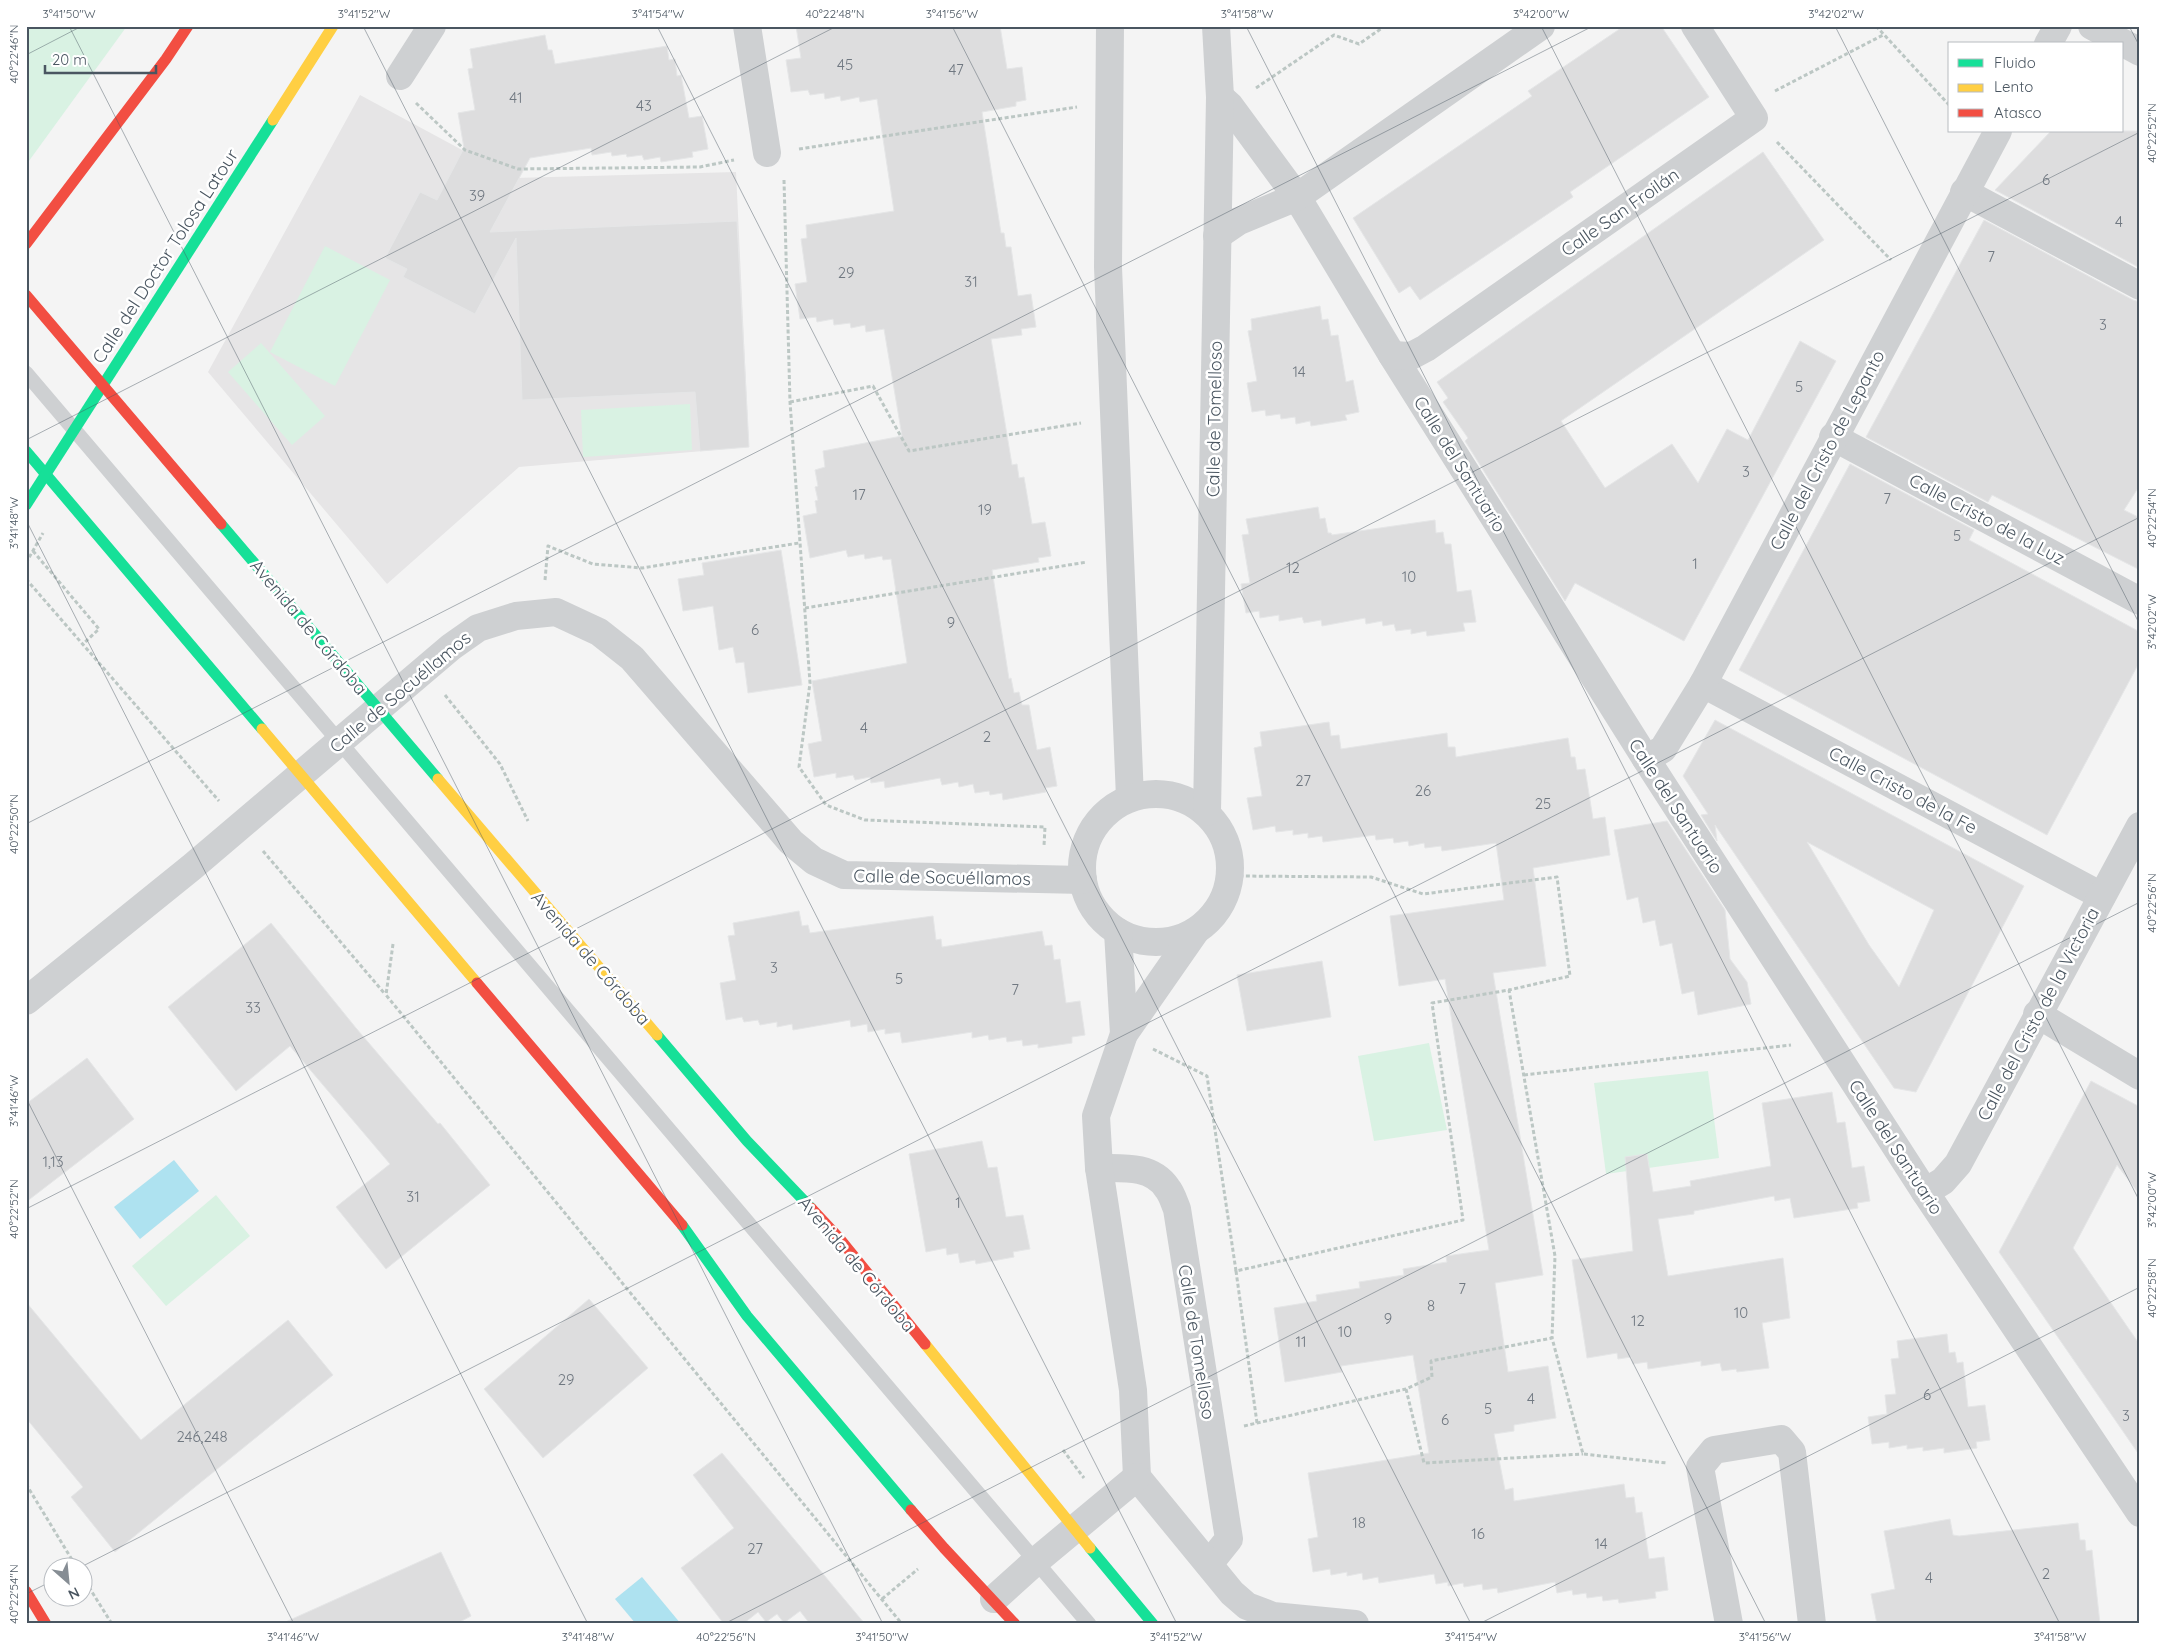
<svg xmlns="http://www.w3.org/2000/svg" width="2166" height="1650" viewBox="0 0 2166 1650" font-family="Quicksand,sans-serif">
  <rect width="100%" height="100%" fill="#f4f4f4"/>
  <polygon fill="#e6e5e6" points="360,95 514,178 736,172 749,447 519,467 387,584 208,372"/>
  <g fill="#d9f2e3">
    <polygon points="26,26 127,26 26,165"/>
    <polygon points="325,246 390,280 335,386 270,352"/>
    <polygon points="261,343 325,416 292,445 228,372"/>
    <polygon points="690,404 692,450 583,457 581,410"/>
    <polygon points="1429,1043 1447,1130 1374,1141 1358,1056"/>
    <polygon points="1708,1071 1719,1158 1606,1174 1594,1083"/>
    <polygon points="216,1195 250,1236 166,1306 132,1266"/>
  </g>
  <g fill="#aee2f0">
    <polygon points="174,1160 199,1191 140,1239 114,1207"/>
    <polygon points="642,1577 681,1624 636,1624 615,1599"/>
  </g>
  <g fill="#ddddde" stroke="#e5e6e7" fill-rule="evenodd">
    <polygon points="796,26 1000,26 1007,69 1022,67 1026,100 1016,102 1016,106 982,112 1001,233 1004,233 1006,247 1011,247 1018,296 1031,294 1036,327 1021,329 1022,335 991,339 1012,465 1017,464 1019,478 1024,477 1032,524 1045,522 1051,556 1038,558 1039,562 992,570 1009,679 1011,678 1014,693 1019,692 1022,705 1029,705 1037,750 1050,747 1057,786 1045,788 1046,792 1003,800 1002,793 990,795 989,791 975,793 973,784 959,787 958,782 942,785 940,778 885,788 884,781 871,783 870,777 855,780 853,775 836,778 836,773 814,777 808,744 822,741 812,681 907,663 891,559 883,560 882,556 865,559 864,554 848,557 846,550 810,558 803,516 817,513 815,501 818,500 815,487 818,486 815,470 825,467 823,451 902,436 884,329 866,332 865,325 851,328 850,323 834,325 833,319 817,322 816,317 800,319 795,284 807,282 801,239 807,238 806,225 894,211 877,99 860,102 859,97 841,101 840,96 825,99 824,93 810,95 808,90 791,92 786,60 801,58"/>
    <polygon points="1624,26 1661,26 1709,97 1570,192 1573,197 1420,300 1410,286 1399,293 1353,218 1532,96 1528,91"/>
    <polygon points="545,35 548,50 552,50 555,64 667,46 669,60 675,59 677,76 681,75 689,118 702,116 708,149 692,152 693,157 661,162 660,157 644,160 642,155 627,157 626,154 612,156 611,152 592,155 591,148 530,158 490,232 737,221 749,447 700,451 695,392 522,400 516,238 475,314 403,277 407,269 385,258 420,192 437,200 464,148 458,113 475,110 468,69 473,68 470,49"/>
    <polygon points="2051,131 2140,131 2140,268 1995,190"/>
    <polygon points="1763,152 1824,240 1561,421 1605,488 1672,444 1698,483 1727,429 1748,440 1800,341 1836,361 1684,641 1575,583 1565,601 1465,441 1468,438 1443,402 1448,398 1437,382"/>
    <polygon points="1984,220 2133,300 2140,302 2140,485 2124,510 2140,518 2140,570 1992,495 1988,502 1866,437"/>
    <polygon points="1320,306 1322,320 1328,319 1331,336 1338,335 1346,382 1353,380 1359,412 1345,415 1347,420 1311,426 1310,421 1296,424 1295,417 1281,419 1280,414 1266,416 1265,410 1252,412 1247,383 1257,381 1248,331 1252,330 1251,319"/>
    <polygon points="1850,464 1974,530 1969,540 2140,632 2140,661 2047,835 1739,670"/>
    <polygon points="1318,507 1320,519 1325,518 1328,533 1331,533 1332,535 1435,520 1436,533 1443,532 1445,544 1451,544 1457,592 1471,590 1476,622 1463,623 1465,631 1427,636 1426,631 1411,634 1411,629 1396,631 1394,624 1383,626 1382,621 1366,624 1365,618 1322,626 1321,620 1304,623 1302,617 1279,621 1279,615 1260,618 1259,611 1246,613 1241,584 1250,583 1242,535 1249,534 1246,519"/>
    <polygon points="781,550 802,685 748,693 744,662 736,663 733,647 719,650 713,606 683,611 678,579 704,575 702,563"/>
    <path d="M1715,720L2024,886L1916,1092L1894,1088L1715,825L1717,841L1701,815L1708,814L1683,776ZM1807,842L1934,910L1899,987L1869,945Z"/>
    <polygon points="1329,722 1331,736 1339,735 1341,749 1447,733 1448,747 1455,747 1456,757 1568,738 1571,757 1575,757 1577,770 1585,769 1593,819 1605,817 1610,855 1533,868 1546,966 1493,973 1543,1275 1495,1283 1508,1372 1548,1366 1556,1418 1514,1425 1514,1431 1494,1434 1505,1490 1513,1488 1514,1501 1624,1484 1626,1498 1634,1497 1636,1513 1642,1512 1649,1559 1664,1557 1668,1590 1655,1592 1656,1598 1619,1603 1618,1599 1603,1601 1602,1596 1587,1598 1586,1593 1573,1595 1572,1590 1557,1593 1555,1582 1498,1593 1497,1588 1483,1590 1482,1584 1464,1587 1463,1583 1448,1586 1448,1582 1436,1584 1434,1574 1379,1583 1378,1577 1363,1580 1362,1573 1347,1576 1347,1572 1331,1575 1330,1569 1313,1572 1308,1539 1318,1537 1308,1473 1429,1453 1413,1355 1341,1366 1342,1372 1285,1382 1274,1308 1317,1301 1316,1295 1360,1288 1359,1282 1404,1275 1403,1269 1447,1262 1446,1256 1489,1250 1445,979 1399,986 1390,916 1504,900 1496,843 1442,851 1441,846 1425,848 1424,843 1409,846 1408,841 1394,843 1393,838 1376,840 1375,835 1323,842 1322,836 1308,838 1308,833 1293,835 1293,830 1276,832 1275,826 1253,830 1247,798 1262,796 1254,748 1262,746 1260,732"/>
    <polygon points="1667,821 1725,910 1730,959 1747,982 1751,1004 1698,1015 1694,991 1682,994 1672,943 1660,946 1655,920 1643,923 1638,897 1627,900 1614,830"/>
    <polygon points="799,911 802,926 808,925 810,933 933,916 936,940 941,939 942,947 1042,931 1045,946 1052,945 1054,960 1060,959 1066,1003 1080,1001 1085,1035 1072,1037 1072,1043 1038,1048 1038,1044 1023,1046 1022,1040 1007,1042 1006,1037 989,1040 988,1035 972,1038 972,1032 902,1043 900,1032 885,1034 885,1029 868,1032 867,1024 851,1027 850,1020 793,1030 792,1024 777,1027 777,1022 760,1025 758,1020 744,1022 742,1017 726,1020 720,983 736,980 728,936 735,935 733,923"/>
    <polygon points="271,923 356,1028 438,1124 440,1123 490,1185 386,1269 336,1207 390,1164 290,1046 236,1091 168,1007"/>
    <polygon points="1322,961 1331,1017 1247,1031 1237,975"/>
    <polygon points="87,1058 134,1119 26,1202 26,1104"/>
    <polygon points="2091,1081 2140,1107 2140,1195 2117,1165 2073,1248 2140,1345 2140,1456 1999,1252"/>
    <polygon points="1832,1092 1837,1123 1845,1122 1852,1168 1864,1166 1870,1201 1857,1203 1858,1208 1794,1218 1790,1198 1775,1201 1774,1196 1694,1211 1694,1214 1658,1219 1668,1276 1783,1258 1790,1318 1762,1323 1769,1368 1737,1372 1736,1369 1722,1371 1720,1363 1701,1366 1701,1361 1648,1369 1647,1362 1633,1364 1631,1357 1618,1359 1617,1353 1587,1358 1572,1260 1633,1251 1625,1157 1647,1154 1653,1192 1691,1186 1690,1181 1771,1166 1762,1103"/>
    <polygon points="982,1141 988,1168 997,1167 1006,1217 1023,1215 1030,1249 1013,1252 1014,1257 976,1264 975,1260 960,1263 958,1253 947,1255 946,1248 926,1252 909,1154"/>
    <polygon points="589,1299 648,1368 543,1458 484,1389"/>
    <polygon points="26,1302 141,1440 288,1320 333,1375 115,1552 71,1497 83,1487 26,1418"/>
    <polygon points="1947,1334 1949,1353 1955,1352 1957,1363 1963,1362 1968,1407 1985,1405 1990,1440 1976,1442 1977,1448 1944,1453 1944,1448 1923,1451 1923,1447 1907,1449 1907,1445 1889,1448 1889,1442 1872,1444 1868,1417 1887,1414 1885,1395 1896,1394 1891,1359 1899,1358 1897,1341"/>
    <polygon points="722,1453 865,1624 810,1624 800,1611 784,1623 777,1614 766,1622 758,1612 743,1624 724,1624 681,1568 734,1528 693,1475"/>
    <polygon points="1950,1519 1953,1535 1959,1536 2078,1523 2080,1540 2085,1540 2086,1551 2092,1550 2100,1624 1877,1624 1871,1594 1895,1589 1884,1531"/>
    <polygon points="441,1552 471,1616 456,1624 281,1624"/>
  </g>
  <g fill="none" stroke-linecap="round" stroke-linejoin="round">
    <g stroke="#bcc7c4" stroke-width="3" stroke-dasharray="4 2.5" stroke-linecap="butt">
      <polyline points="1876,26 1950,106"/>
      <polyline points="1256,88 1334,35 1359,44 1385,26"/>
      <polyline points="1775,91 1883,35"/>
      <polyline points="416,103 465,150 518,169 700,167 734,160"/>
      <polyline points="1777,142 1891,260"/>
      <polyline points="799,149 1077,107"/>
      <polyline points="784,180 790,402 810,683 799,767 826,805 865,820 1045,827 1044,846"/>
      <polyline points="790,402 873,386 909,451 1081,423"/>
      <polyline points="33,551 99,629 83,644"/>
      <polyline points="26,563 43,533"/>
      <polyline points="26,579 219,801"/>
      <polyline points="545,580 548,546 593,564 642,568 799,543"/>
      <polyline points="805,608 1087,562"/>
      <polyline points="445,695 500,764 528,821"/>
      <polyline points="263,851 385,994"/>
      <polyline points="1229,883 1237,876 1371,877 1423,894 1557,877 1570,976 1509,990"/>
      <polyline points="393,944 386,995 902,1624"/>
      <polyline points="1153,1049 1207,1076 1236,1271"/>
      <polyline points="1524,1075 1791,1045"/>
      <polyline points="1406,1389 1424,1463 1583,1454"/>
      <polyline points="1257,1423 1236,1271 1463,1220 1432,1003 1509,990 1555,1256 1552,1338"/>
      <polyline points="1244,1426 1406,1389 1432,1377 1431,1361 1552,1338 1583,1454 1667,1463"/>
      <polyline points="1063,1450 1084,1478"/>
      <polyline points="26,1484 77,1568"/>
      <polyline points="82,1576 112,1624"/>
      <polyline points="882,1599 918,1569"/>
    </g>
    <polyline stroke="#ced0d2" stroke-width="15" points="26,373 1089,1624"/>
    <g stroke="#ced0d2" stroke-width="28">
      <polyline points="747,26 767,153"/>
      <polyline points="1110,26 1108,267 1130,798"/>
      <polyline points="2092,26 2140,52"/>
      <polyline points="2048,44 2058,26"/>
      <polyline points="400,76 432,26"/>
      <polyline points="1220,97 1230,106 1297,197 1392,355 1646,759 1925,1192 2140,1513"/>
      <polyline points="1964,192 2140,286"/>
      <polyline points="1217,236 1239,221 1297,197 1541,26"/>
      <polyline points="1392,355 1411,356 1426,348 1754,118 1695,26"/>
      <polyline points="1833,437 2140,601"/>
      <polyline points="1703,684 2102,896"/>
      <polyline points="1646,759 1663,749 1703,684 1998,131"/>
      <circle cx="1156" cy="868" r="74"/>
      <polyline points="1207,812 1220,97 1216,26"/>
      <polyline points="1118,932 1124,1034"/>
      <polyline points="26,1001 192,867 451,647 478,628 516,616 556,612 599,632 632,658 791,842 814,861 844,875 1083,880"/>
      <polyline points="2037,1014 2140,1076"/>
      <path d="M1099,1168C1122,1168 1152,1165 1167,1188C1172,1194 1174,1202 1177,1209L1229,1539L1209,1564"/>
      <polyline points="1925,1192 1943,1181 1958,1164 2140,826"/>
      <polyline points="1137,1477 1133,1390 1099,1168 1096,1116 1124,1034 1195,932"/>
      <polyline points="1137,1477 1232,1593 1247,1606 1273,1616 1355,1624"/>
      <polyline points="994,1599 1036,1561 1137,1477"/>
      <polyline points="1729,1624 1700,1467 1714,1450 1781,1439 1792,1452 1812,1624"/>
    </g>
    <g stroke="#16e098" stroke-width="11">
      <polyline points="26,451 262,729"/>
      <polyline points="26,505 273,120"/>
      <polyline points="221,524 438,779"/>
      <polyline points="657,1035 747,1141 811,1208"/>
      <polyline points="682,1225 747,1316 911,1510"/>
      <polyline points="1090,1548 1153,1624"/>
    </g>
    <g stroke="#ffcf43" stroke-width="11">
      <polyline points="273,120 333,26"/>
      <polyline points="262,729 477,983"/>
      <polyline points="438,779 657,1035"/>
      <polyline points="925,1344 1090,1548"/>
    </g>
    <g stroke="#f24e42" stroke-width="11">
      <polyline points="26,244 166,59 188,26"/>
      <polyline points="26,295 221,524"/>
      <polyline points="477,983 682,1225"/>
      <polyline points="811,1208 839,1238 925,1344"/>
      <polyline points="911,1510 944,1548 1015,1624"/>
      <polyline points="26,1591 46,1624"/>
    </g>
  </g>
  <path fill="none" stroke="#4a5661" stroke-width="1" stroke-opacity="0.45" d="M69,26L883,1624M363,26L1177,1624M657,26L1471,1624M952,26L1766,1624M1246,26L2060,1624M1541,26L2140,1202M1835,26L2140,625M2129,26L2140,47M26,55L82,26M26,440L837,26M26,520L588,1624M26,824L1593,26M26,1098L294,1624M26,1209L2140,132M79,1568L2140,517M26,1594L52,1581M724,1624L2140,902M1479,1624L2140,1287"/>
  <g text-anchor="middle" dominant-baseline="central" stroke-width="5" stroke-linejoin="round" paint-order="stroke">
    <g font-size="15" fill="#707881">
      <text x="845" y="64">45</text>
      <text x="956" y="69">47</text>
      <text x="516" y="97">41</text>
      <text x="644" y="105">43</text>
      <text x="2046" y="179">6</text>
      <text x="477" y="195">39</text>
      <text x="2119" y="221">4</text>
      <text x="1991" y="256">7</text>
      <text x="846" y="272">29</text>
      <text x="971" y="281">31</text>
      <text x="2103" y="324">3</text>
      <text x="1299" y="371">14</text>
      <text x="1799" y="386">5</text>
      <text x="1746" y="471">3</text>
      <text x="859" y="494">17</text>
      <text x="1887" y="498">7</text>
      <text x="985" y="509">19</text>
      <text x="1957" y="535">5</text>
      <text x="1695" y="563">1</text>
      <text x="1293" y="567">12</text>
      <text x="1409" y="576">10</text>
      <text x="951" y="622">9</text>
      <text x="755" y="629">6</text>
      <text x="864" y="727">4</text>
      <text x="987" y="736">2</text>
      <text x="1303" y="780">27</text>
      <text x="1423" y="790">26</text>
      <text x="1543" y="803">25</text>
      <text x="774" y="967">3</text>
      <text x="899" y="978">5</text>
      <text x="1015" y="989">7</text>
      <text x="253" y="1007">33</text>
      <text x="53" y="1161">1,13</text>
      <text x="413" y="1196">31</text>
      <text x="958" y="1202">1</text>
      <text x="1462" y="1288">7</text>
      <text x="1431" y="1305">8</text>
      <text x="1741" y="1312">10</text>
      <text x="1388" y="1318">9</text>
      <text x="1638" y="1320">12</text>
      <text x="1345" y="1331">10</text>
      <text x="1301" y="1341">11</text>
      <text x="566" y="1379">29</text>
      <text x="1927" y="1394">6</text>
      <text x="1531" y="1398">4</text>
      <text x="1488" y="1408">5</text>
      <text x="2126" y="1415">3</text>
      <text x="1445" y="1419">6</text>
      <text x="202" y="1436">246,248</text>
      <text x="1359" y="1522">18</text>
      <text x="1478" y="1533">16</text>
      <text x="1601" y="1543">14</text>
      <text x="755" y="1548">27</text>
      <text x="2046" y="1573">2</text>
      <text x="1929" y="1577">4</text>
    </g>
    <g font-size="18" fill="#4a5661" stroke="#fff">
      <text transform="translate(1620 212) rotate(-35)">Calle San Froilán</text>
      <text transform="translate(165 256) rotate(-57)">Calle del Doctor Tolosa Latour</text>
      <text transform="translate(1214 419) rotate(-89)">Calle de Tomelloso</text>
      <text transform="translate(1827 450) rotate(-62)">Calle del Cristo de Lepanto</text>
      <text transform="translate(1460 464) rotate(58)">Calle del Santuario</text>
      <text transform="translate(1987 519) rotate(28)">Calle Cristo de la Luz</text>
      <text transform="translate(309 627) rotate(50)">Avenida de Córdoba</text>
      <text transform="translate(400 692) rotate(-40)">Calle de Socuéllamos</text>
      <text transform="translate(1903 790) rotate(28)">Calle Cristo de la Fe</text>
      <text transform="translate(1676 806) rotate(57)">Calle del Santuario</text>
      <text transform="translate(942 877) rotate(1)">Calle de Socuéllamos</text>
      <text transform="translate(591 958) rotate(49)">Avenida de Córdoba</text>
      <text transform="translate(2038 1014) rotate(-62)">Calle del Cristo de la Victoria</text>
      <text transform="translate(1896 1147) rotate(57)">Calle del Santuario</text>
      <text transform="translate(857 1264) rotate(50)">Avenida de Córdoba</text>
      <text transform="translate(1197 1342) rotate(81)">Calle de Tomelloso</text>
    </g>
  </g>
  <rect width="2166" height="1650" fill="none" stroke="#ffffff" stroke-width="55"/>
  <rect x="1948" y="42" width="175" height="90" fill="#ffffff" stroke="#b7bbc0"/>
  <rect x="1958" y="59" width="25" height="8" fill="#16e098" stroke="#b7bbc0"/>
  <text x="1994" y="68" font-size="15" fill="#4a5661">Fluido</text>
  <rect x="1958" y="84" width="25" height="8" fill="#ffcf43" stroke="#b7bbc0"/>
  <text x="1994" y="92" font-size="15" fill="#4a5661">Lento</text>
  <rect x="1958" y="109" width="25" height="8" fill="#f24e42" stroke="#b7bbc0"/>
  <text x="1994" y="118" font-size="15" fill="#4a5661">Atasco</text>
  <g transform="translate(68 1582) rotate(153)"><circle r="24" fill="#ffffff" stroke="#b7bbc0"/>
  <path d="M0-4L9 19L0 12L-9 19Z" fill="#868d94"/>
  <text y="-8" font-size="14" font-weight="bold" text-anchor="middle" fill="#4a5661">N</text>
  </g>
  <path d="M45 65v8h111v-8" fill="none" stroke="#4a5661" stroke-width="2.5"/>
  <text x="52" y="65" font-size="15" fill="#4a5661" stroke="#ffffff" stroke-width="4" paint-order="stroke">20 m</text>
  <rect x="28" y="28" width="2110" height="1594" fill="none" stroke="#4a5661" stroke-width="2"/>
  <g font-size="12" text-anchor="middle" fill="#4a5661">
    <text x="69" y="18">3°41'50"W</text>
    <text x="364" y="18">3°41'52"W</text>
    <text x="658" y="18">3°41'54"W</text>
    <text x="835" y="18">40°22'48"N</text>
    <text x="952" y="18">3°41'56"W</text>
    <text x="1247" y="18">3°41'58"W</text>
    <text x="1541" y="18">3°42'00"W</text>
    <text x="1836" y="18">3°42'02"W</text>
    <text transform="translate(14 54) rotate(-90)" y="4">40°22'46"N</text>
    <text transform="translate(2152 133) rotate(-90)" y="4">40°22'52"N</text>
    <text transform="translate(2152 518) rotate(-90)" y="4">40°22'54"N</text>
    <text transform="translate(14 523) rotate(-90)" y="4">3°41'48"W</text>
    <text transform="translate(2152 622) rotate(-90)" y="4">3°42'02"W</text>
    <text transform="translate(14 824) rotate(-90)" y="4">40°22'50"N</text>
    <text transform="translate(2152 903) rotate(-90)" y="4">40°22'56"N</text>
    <text transform="translate(14 1101) rotate(-90)" y="4">3°41'46"W</text>
    <text transform="translate(2152 1200) rotate(-90)" y="4">3°42'00"W</text>
    <text transform="translate(14 1209) rotate(-90)" y="4">40°22'52"N</text>
    <text transform="translate(2152 1288) rotate(-90)" y="4">40°22'58"N</text>
    <text transform="translate(14 1594) rotate(-90)" y="4">40°22'54"N</text>
    <text x="293" y="1641">3°41'46"W</text>
    <text x="588" y="1641">3°41'48"W</text>
    <text x="726" y="1641">40°22'56"N</text>
    <text x="882" y="1641">3°41'50"W</text>
    <text x="1176" y="1641">3°41'52"W</text>
    <text x="1471" y="1641">3°41'54"W</text>
    <text x="1765" y="1641">3°41'56"W</text>
    <text x="2060" y="1641">3°41'58"W</text>
  </g>
</svg>
